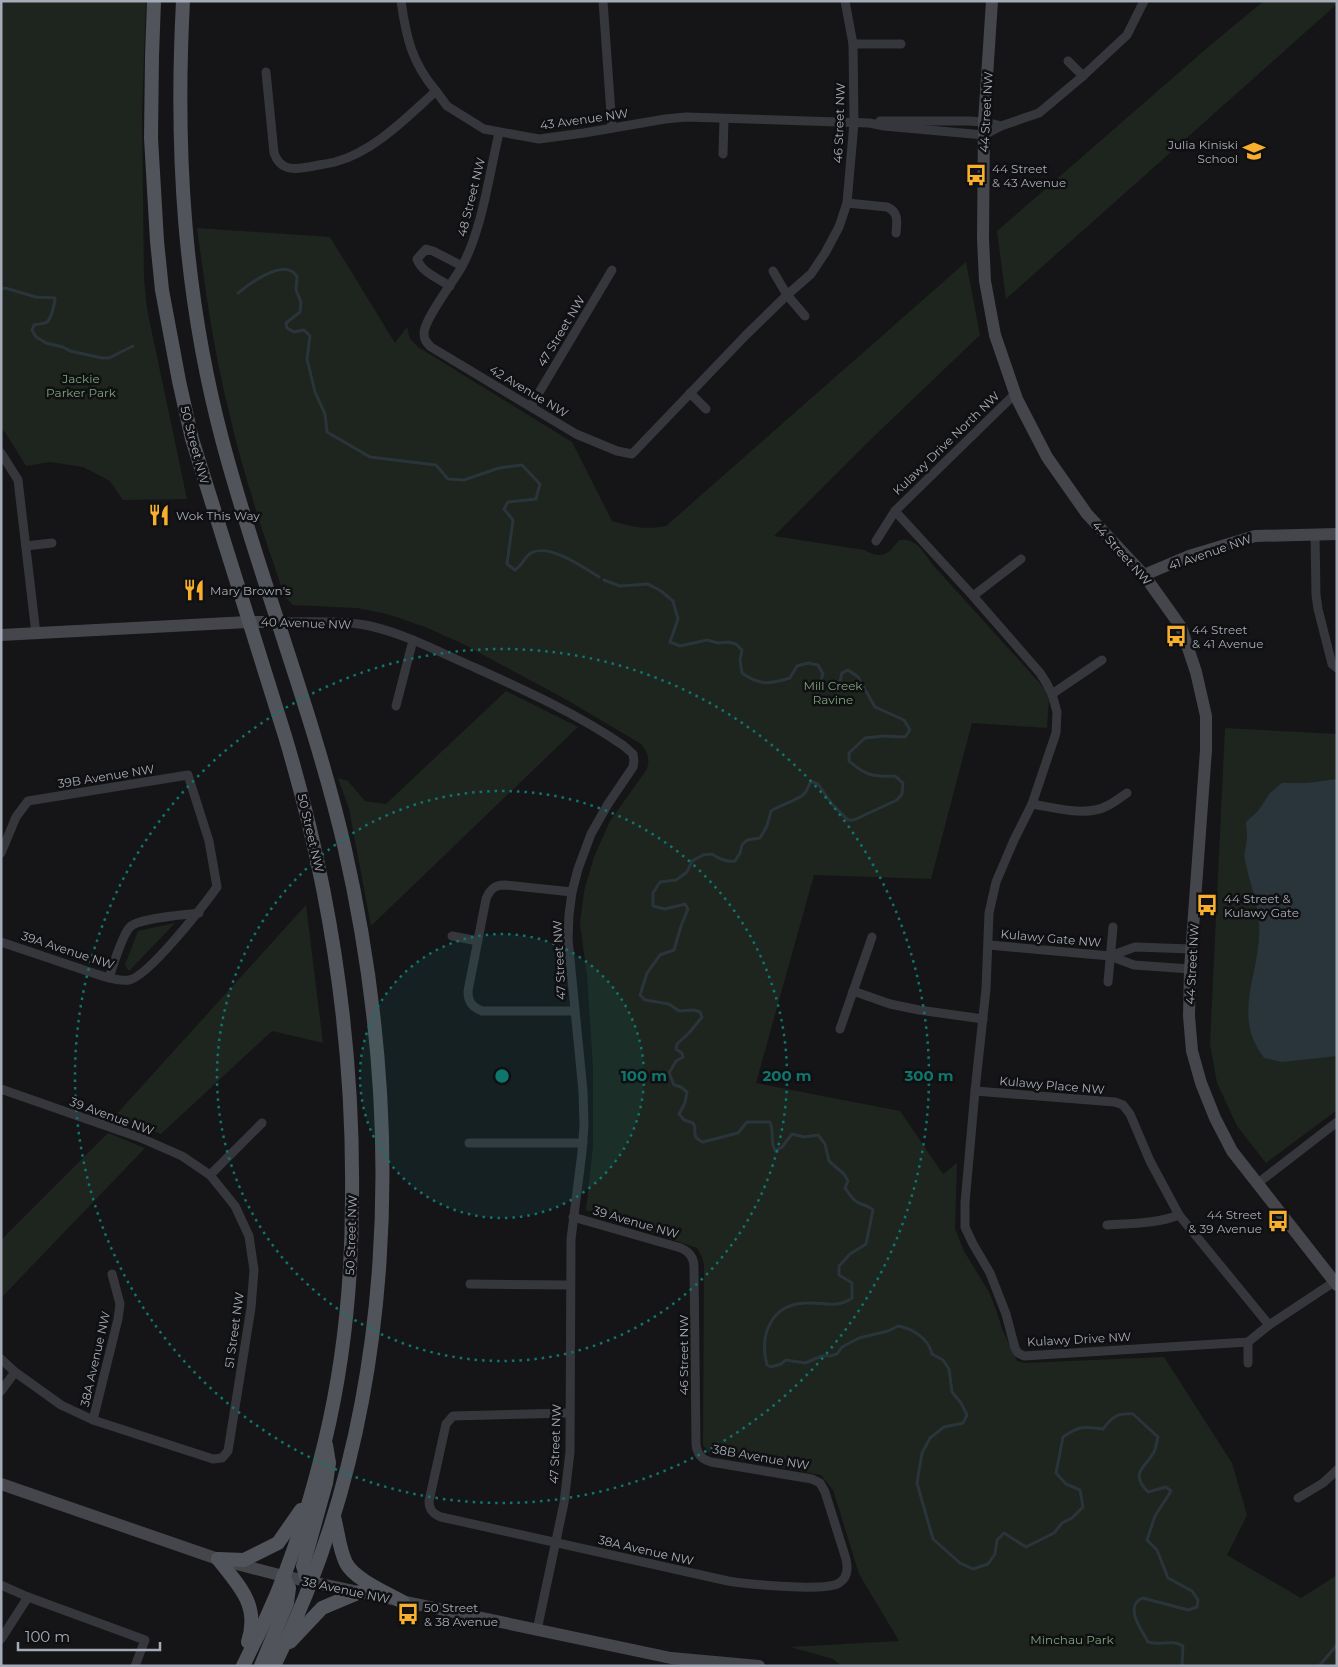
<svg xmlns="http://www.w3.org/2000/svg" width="1338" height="1667" viewBox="0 0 1338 1667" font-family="Montserrat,sans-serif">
  <rect width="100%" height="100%" fill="#151517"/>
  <g fill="#1d251e">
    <polygon points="1,1 146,1 142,113 144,278 147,309 187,499 123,500 110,481 83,467 50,462 26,466 5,432 1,428"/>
    <polygon points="1264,1 1337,1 1337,4 1006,299 997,231 1214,42"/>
    <path d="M197,228L330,237L395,343L407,327L410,339L418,347L572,442L612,521C633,527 644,530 666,526L966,262L980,335L866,444L774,536L864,550C882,559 887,556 899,540C917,537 924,553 933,565L1046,690L1049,700L1047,728L972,723L931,879L814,875L756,1083L900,1111L943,1174L957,1163L955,1229L964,1251L989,1292L997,1312L1002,1329L1017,1361L1024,1363L1164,1357L1232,1463L1247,1515L1227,1555L1301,1598L1337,1575V1666H842L833,1659L790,1647L899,1641L859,1574L833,1490L821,1475L710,1454L703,1445L704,1264L702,1257L697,1248L586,1210L593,1146V1068L587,976L580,924L584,891L594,857L610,821L647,769C650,758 648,753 641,744L567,700L461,643L425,627L387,614L357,608L293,605L285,597C263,534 242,470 227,404C213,346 205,287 197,228Z"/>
    <polygon points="506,691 578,727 371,926 349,809 338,778 348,781 365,801 386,804"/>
    <polygon points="1225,728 1337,734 1337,1110 1266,1163 1237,1126 1217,1083 1210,1044"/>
    <polygon points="306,905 323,1043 272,1031 161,1134 113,1118"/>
    <polygon points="175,923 129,971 125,965 138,931"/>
    <polygon points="108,1133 145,1148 1,1298 1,1240"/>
  </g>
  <path fill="#2a343b" d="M1337,779V1056L1282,1062L1264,1058C1230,1013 1262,973 1259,924C1258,903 1249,881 1245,860C1243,853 1247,845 1247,837C1247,832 1246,827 1246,822L1258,811L1270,793L1282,783H1307Z"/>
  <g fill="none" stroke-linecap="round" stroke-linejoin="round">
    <g stroke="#2a343b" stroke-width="3">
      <path d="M1,289L5,288L36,297L55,298C55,303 51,319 47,322C44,324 37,324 34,325L32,330L36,337L46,343L63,347L70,351L102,358H109L133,346"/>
      <path d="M238,293C249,284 278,263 291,271C294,272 295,275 297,276L296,290L301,302L300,312L286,323L287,328L294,332L304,330L310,336L307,359L315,392L325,414L327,432L370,457L436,465L448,479L464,480L499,468L522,465L540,484L536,499L508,502L504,509L513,520L507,564L515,570C524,564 524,557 531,553C549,543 583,567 599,577"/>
      <path d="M604,580L620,586L648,584L661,591L673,601L678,619L670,642L680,646L707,640L718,643L728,642L736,644L742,650L740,660L742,673C760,686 770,684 790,678L797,666L808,663L818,665L823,674L816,696L820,703L831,704L837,694L842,673L848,670L858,677L875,707L904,720L910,730L905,737L883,736L865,738L849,753V761C866,776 874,777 895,776L903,783L902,794L897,800L854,820H848L832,804L818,784L813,782L810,783C808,787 807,791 804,794C800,799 778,806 771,811L767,826L760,838L747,840L742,845L740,853L735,861C726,862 720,859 712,854L703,855L692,861L687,872L676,880L660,882L653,893V906L665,909L685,904L688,909L681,926L674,950L660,955L647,973L640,995L645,1000L669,1004L679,1011L694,1010L700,1012L702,1017L689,1033L677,1044L676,1049L682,1053L683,1057L676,1061L669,1073L674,1085L681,1087L687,1092L685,1103L679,1114L684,1120L693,1123L695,1127C694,1135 695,1139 703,1142L738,1133L747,1122H770C775,1133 769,1137 775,1151L782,1147L792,1134L804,1137L818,1135L825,1144L829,1161L844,1174L848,1181L845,1188C850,1195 853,1201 861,1204C866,1206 869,1206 873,1210L866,1244L850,1254L839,1266V1275L852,1283V1298C837,1309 822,1302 806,1303C771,1304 759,1335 767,1365L771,1367L781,1364L786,1360L805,1363L822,1356H830L837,1354L842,1347L859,1338L888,1331L898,1326C912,1328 929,1339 932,1354L943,1360L949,1369L952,1392L961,1403L967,1415L963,1423L944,1427L930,1438L922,1453L917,1483L933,1539L960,1563L973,1569L988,1564L995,1554L997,1540L1004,1533L1026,1547L1054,1533L1062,1523L1072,1518L1083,1507L1080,1490L1066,1484L1056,1473L1063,1437C1079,1426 1084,1426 1103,1429C1113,1416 1117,1413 1133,1414L1158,1437C1157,1441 1156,1448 1154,1452C1145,1468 1129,1473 1148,1492L1166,1487L1171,1491L1155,1516L1147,1540L1157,1550L1168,1578L1192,1591L1198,1600L1197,1607L1188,1610L1143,1598C1141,1599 1138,1600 1136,1603C1129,1614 1143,1632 1148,1642C1159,1646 1172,1639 1183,1646L1182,1666"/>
      <polyline points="1319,1666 1337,1645"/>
    </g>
    <g stroke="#36373c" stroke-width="9">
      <path d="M401,1C406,37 412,63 436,91"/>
      <polyline points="603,1 612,128"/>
      <polyline points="853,44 901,44"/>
      <polyline points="1068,61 1083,76"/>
      <path d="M266,72L274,153C280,170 292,170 309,167C317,165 327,164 335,162C375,151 407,117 436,91L447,106L484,129L539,139L584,133L665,119L686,117L869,123L884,126L984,135L1001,126L1039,113L1083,76L1127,35L1144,1"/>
      <polyline points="880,121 969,121 984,122 1001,126"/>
      <path d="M499,133C489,175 482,231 461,268C453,282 423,321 424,334C424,340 427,343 431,347L576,434L617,451L632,454L746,335L787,295L811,274L825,253L839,227L847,203L854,123L853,44L845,1"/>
      <polyline points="723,154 724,119"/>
      <path d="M847,203L887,207C899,212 897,222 896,233"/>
      <polyline points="773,271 787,295 805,316"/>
      <path d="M450,286C439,279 421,272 417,259L426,249L433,251L462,266"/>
      <polyline points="690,393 706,409"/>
      <polyline points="531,406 612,270"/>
      <polyline points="1,453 18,480 36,634"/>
      <polyline points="895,511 973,596 1040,673 1047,684 1052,694 1057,712 1056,733 1032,804 1014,840 996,882 989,913 986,989 975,1091 965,1203 965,1227 973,1244 990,1273 1006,1314 1015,1348 1018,1353 1024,1356 1248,1342 1269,1325 1337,1280"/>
      <polyline points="1315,534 1316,595 1318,609 1332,664 1337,668"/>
      <polyline points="876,541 895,511 1015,394"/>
      <polyline points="26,546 52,543"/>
      <polyline points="973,596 1021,559"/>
      <path d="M279,622C309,622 341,620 370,626C405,634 437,651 469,665C522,689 576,713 624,746L633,754L634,761L633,767L608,804L591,834L578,869L572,892L569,915L568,939L583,1091L584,1125L582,1152L571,1239L570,1452L564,1503L537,1630"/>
      <polyline points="1052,694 1102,660"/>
      <polyline points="396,706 413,640"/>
      <path d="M1032,804C1050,807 1077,814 1095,810C1107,808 1117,800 1127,793"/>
      <path d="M1,853L16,817L28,801L188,775L209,841L217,887C204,905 148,977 129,980C115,982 94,973 81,969C54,960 28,951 1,942"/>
      <path d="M572,892L505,885C495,885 490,889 486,899L468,991C468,1002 472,1007 482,1011H574"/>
      <polyline points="452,936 478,941"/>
      <polyline points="989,945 1110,956 1134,965 1190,969"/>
      <polyline points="1110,956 1135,947 1192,949"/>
      <path d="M109,978C113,966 122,935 130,927C139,918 185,915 199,913"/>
      <polyline points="1108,982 1113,927"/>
      <polyline points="853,991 890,1004 919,1010 983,1019"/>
      <polyline points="840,1029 872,937"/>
      <polyline points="1,1089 141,1138 182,1156 210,1175 235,1206 249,1236 254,1270 251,1308 228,1451 222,1458 213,1459 93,1420 61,1405 15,1372 1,1359"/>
      <polyline points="975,1091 1115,1102 1123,1105 1130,1114 1150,1161 1179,1215 1269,1325"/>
      <polyline points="469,1143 583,1143"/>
      <polyline points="210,1175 262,1123"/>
      <polyline points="1258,1183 1337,1122"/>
      <path d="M1107,1225C1131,1223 1156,1224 1179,1215"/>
      <polyline points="470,1284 569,1285"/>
      <polyline points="1248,1363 1248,1342"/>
      <polyline points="1,1391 15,1372"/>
      <path d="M570,1413L453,1416L446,1424L429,1501C429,1510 433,1514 441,1517L728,1581C747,1584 826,1592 839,1583C848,1578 848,1568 846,1559L825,1492L820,1483L812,1479L711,1462C701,1459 697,1454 696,1444L694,1267C694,1258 690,1252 681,1248L573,1217"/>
      <polyline points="93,1420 118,1319 120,1304 112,1274"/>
      <polyline points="1298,1498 1323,1483 1337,1470"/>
      <polyline points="1,1585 28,1597 145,1640 135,1666"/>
      <polyline points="1,1639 28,1597"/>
    </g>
    <g stroke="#44464c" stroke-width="12">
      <polyline points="992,1 984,122 983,239 985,281 995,335 1017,399 1047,457 1087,514 1144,575 1181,627 1196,672 1206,716 1206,750 1190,969 1189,1016 1192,1051 1201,1083 1215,1118 1232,1151 1337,1285"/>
      <polyline points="1144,575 1189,556 1255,536 1337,534"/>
      <polyline points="1,635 248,622 279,622"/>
      <polyline points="1,1484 218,1559 283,1576 671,1658 759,1666"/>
    </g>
    <g stroke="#52545b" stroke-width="14">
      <path d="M154,1L152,56L151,138L157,241L162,290L179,381L192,439L285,736C330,886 354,1042 352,1199C352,1280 344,1362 325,1441C311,1500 293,1559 268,1614C260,1632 251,1649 243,1666"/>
      <path d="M183,1C175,152 184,297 223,443C259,578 312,709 344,845C406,1116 400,1413 274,1666"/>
      <path d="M334,1517C338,1531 339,1549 346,1563C354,1579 387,1593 403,1602"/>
      <polyline points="218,1559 244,1560 278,1543 301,1510"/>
      <path d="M218,1559C239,1586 260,1605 248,1642"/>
      <polyline points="311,1583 306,1576 303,1566 326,1483 329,1463 326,1445"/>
      <polyline points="290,1642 322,1608 360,1592"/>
      <polyline points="261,1666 287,1603 289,1588 283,1576"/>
    </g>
  </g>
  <circle cx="502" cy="1076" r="142" fill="#0f766e" fill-opacity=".12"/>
  <g fill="none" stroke="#0f766e" stroke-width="2.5" stroke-dasharray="2.5 5">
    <circle cx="502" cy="1076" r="142"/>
    <circle cx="502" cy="1076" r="285"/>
    <circle cx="502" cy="1076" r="427"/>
  </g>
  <defs>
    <g id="school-bare" transform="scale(1.725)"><path d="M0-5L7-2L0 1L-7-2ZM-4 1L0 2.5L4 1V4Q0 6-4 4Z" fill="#f7af2d" stroke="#101012" stroke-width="2.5" paint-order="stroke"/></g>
    <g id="bus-bare" transform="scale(1.725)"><path d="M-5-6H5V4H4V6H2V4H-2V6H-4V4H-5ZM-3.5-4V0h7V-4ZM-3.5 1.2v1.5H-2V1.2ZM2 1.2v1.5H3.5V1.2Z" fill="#f7af2d" stroke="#101012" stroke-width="2.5" paint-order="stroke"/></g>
    <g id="restaurant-bare" transform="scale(1.725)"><path d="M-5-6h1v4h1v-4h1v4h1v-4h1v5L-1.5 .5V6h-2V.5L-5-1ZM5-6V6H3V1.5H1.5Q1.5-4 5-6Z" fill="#f7af2d" stroke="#101012" stroke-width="2.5" paint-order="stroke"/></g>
  </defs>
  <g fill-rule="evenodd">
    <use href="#school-bare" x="1254" y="151"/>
    <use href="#bus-bare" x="976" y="175"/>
    <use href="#restaurant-bare" x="159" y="515"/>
    <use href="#restaurant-bare" x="194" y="590"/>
    <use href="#bus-bare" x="1176" y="636"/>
    <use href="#bus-bare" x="1207" y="905"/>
    <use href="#bus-bare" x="1278" y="1221"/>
    <use href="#bus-bare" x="408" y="1614"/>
  </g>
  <g text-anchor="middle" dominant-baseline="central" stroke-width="5" stroke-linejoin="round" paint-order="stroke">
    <g font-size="12" fill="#a6acb7" stroke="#101012">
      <text transform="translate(986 112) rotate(-87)">44 Street NW</text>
      <text transform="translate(584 119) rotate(-8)">43 Avenue NW</text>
      <text transform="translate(839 123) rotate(-88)">46 Street NW</text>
      <text transform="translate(471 197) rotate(-76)">48 Street NW</text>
      <text transform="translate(561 331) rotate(-59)">47 Street NW</text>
      <text transform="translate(529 391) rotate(31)">42 Avenue NW</text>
      <text transform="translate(946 443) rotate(-44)">Kulawy Drive North NW</text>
      <text transform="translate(195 445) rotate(75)">50 Street NW</text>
      <text transform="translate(1210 552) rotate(-19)">41 Avenue NW</text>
      <text transform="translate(1122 553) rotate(48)">44 Street NW</text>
      <text transform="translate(306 623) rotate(2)">40 Avenue NW</text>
      <text transform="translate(106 776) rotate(-9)">39B Avenue NW</text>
      <text transform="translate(311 833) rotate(77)">50 Street NW</text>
      <text transform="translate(1051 938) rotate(5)">Kulawy Gate NW</text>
      <text transform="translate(68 950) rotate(18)">39A Avenue NW</text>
      <text transform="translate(559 960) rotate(-93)">47 Street NW</text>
      <text transform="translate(1192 964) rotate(-87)">44 Street NW</text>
      <text transform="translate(1052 1085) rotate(5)">Kulawy Place NW</text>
      <text transform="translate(112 1116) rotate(20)">39 Avenue NW</text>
      <text transform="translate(636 1222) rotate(16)">39 Avenue NW</text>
      <text transform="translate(351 1235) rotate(-88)">50 Street NW</text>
      <text transform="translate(234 1330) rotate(-82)">51 Street NW</text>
      <text transform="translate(1079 1339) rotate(-3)">Kulawy Drive NW</text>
      <text transform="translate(683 1355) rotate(-90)">46 Street NW</text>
      <text transform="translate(95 1359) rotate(-77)">38A Avenue NW</text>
      <text transform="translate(555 1444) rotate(-88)">47 Street NW</text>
      <text transform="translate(761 1457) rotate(10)">38B Avenue NW</text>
      <text transform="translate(646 1550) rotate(13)">38A Avenue NW</text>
      <text transform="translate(346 1590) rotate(12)">38 Avenue NW</text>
    </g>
    <g font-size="12" fill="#a6acb7" stroke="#101012" text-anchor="start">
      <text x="1238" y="144" text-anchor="end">Julia Kiniski<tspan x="1238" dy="14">School</tspan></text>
      <text x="992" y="168">44 Street<tspan x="992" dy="14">&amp; 43 Avenue</tspan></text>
      <text x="176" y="515">Wok This Way</text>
      <text x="210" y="590">Mary Brown's</text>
      <text x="1192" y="629">44 Street<tspan x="1192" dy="14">&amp; 41 Avenue</tspan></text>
      <text x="1224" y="898">44 Street &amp;<tspan x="1224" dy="14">Kulawy Gate</tspan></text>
      <text x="1262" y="1214" text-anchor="end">44 Street<tspan x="1262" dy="14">&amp; 39 Avenue</tspan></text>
      <text x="424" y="1607">50 Street<tspan x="424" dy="14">&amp; 38 Avenue</tspan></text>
    </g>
    <g font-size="12" fill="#7da37e" stroke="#101012">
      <text x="81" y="378">Jackie<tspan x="81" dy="14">Parker Park</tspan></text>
      <text x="833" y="685">Mill Creek<tspan x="833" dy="14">Ravine</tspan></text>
      <text x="1072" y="1639">Minchau Park</text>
    </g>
  </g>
  <circle cx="502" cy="1076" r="8" fill="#0f766e" stroke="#101012" stroke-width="2.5"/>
  <g font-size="15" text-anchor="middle" font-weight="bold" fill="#0f766e" stroke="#101012" stroke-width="5" stroke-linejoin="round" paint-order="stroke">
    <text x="644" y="1081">100 m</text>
    <text x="787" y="1081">200 m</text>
    <text x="929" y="1081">300 m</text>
  </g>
  <rect width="1338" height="1667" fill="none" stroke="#a6acb7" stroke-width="5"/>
  <path d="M18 1642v8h142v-8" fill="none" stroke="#a6acb7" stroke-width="2.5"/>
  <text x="25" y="1642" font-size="15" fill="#a6acb7" stroke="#101012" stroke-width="4" paint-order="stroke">100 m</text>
</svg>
